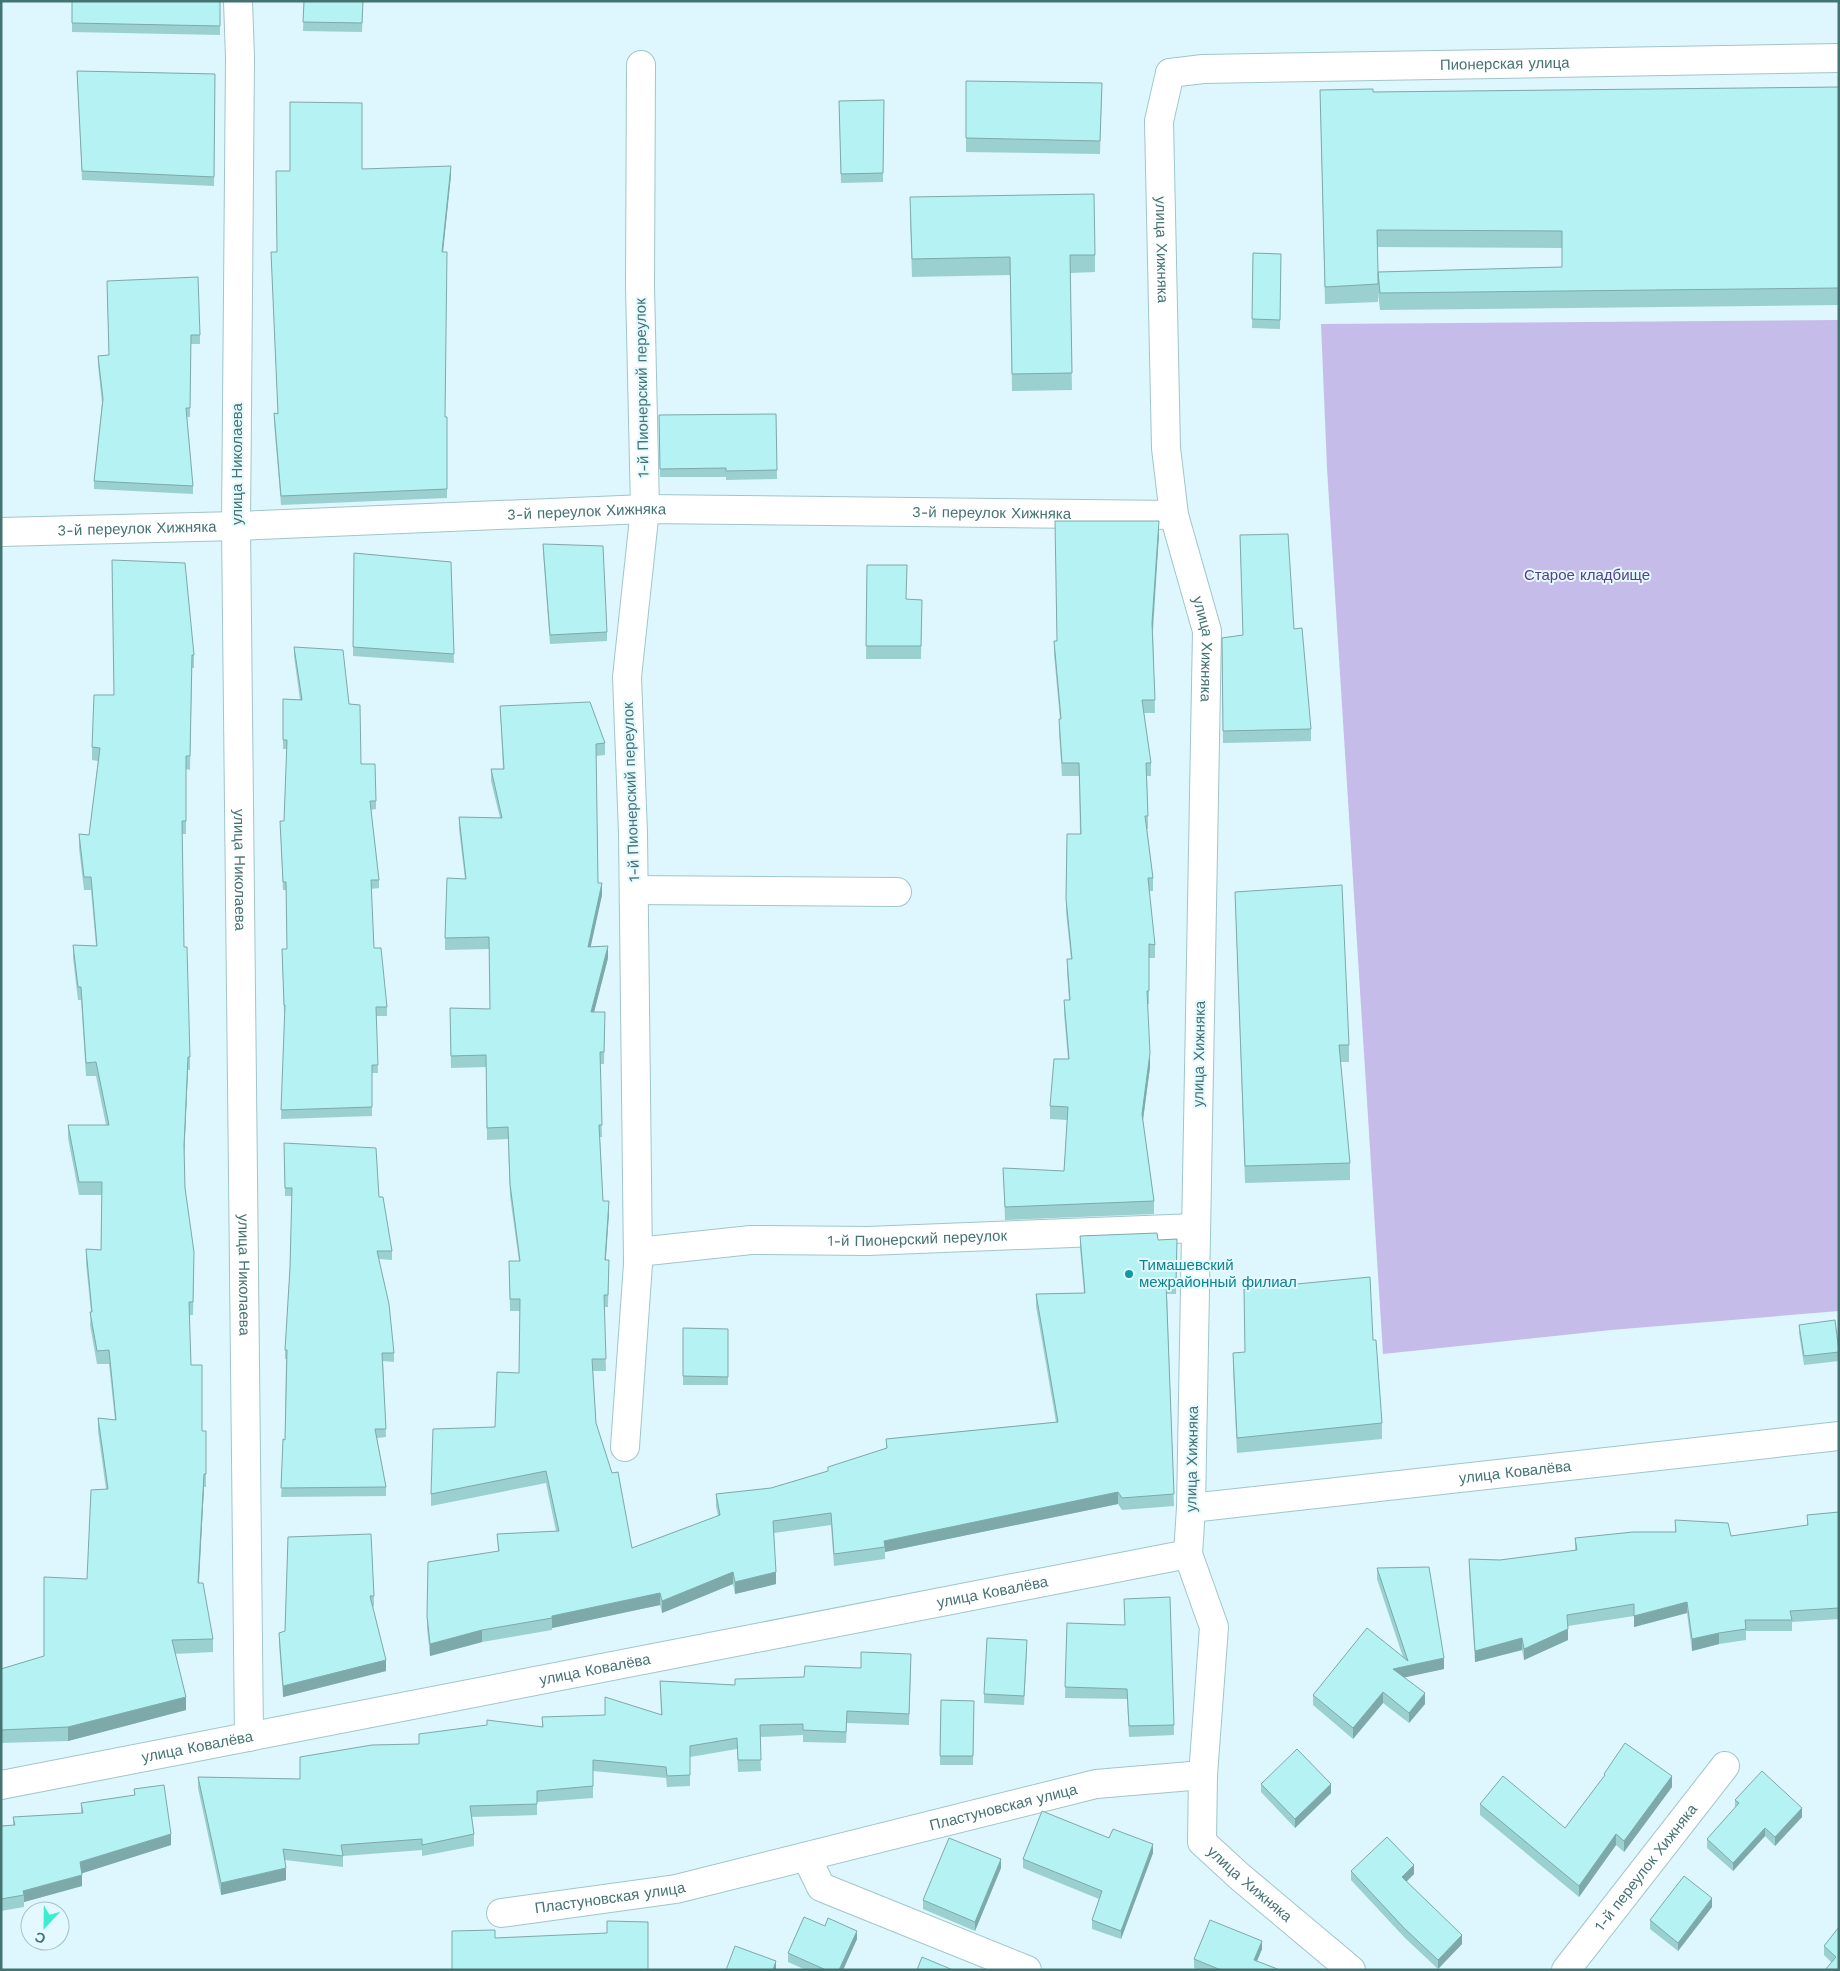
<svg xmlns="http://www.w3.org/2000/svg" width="1840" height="1971" viewBox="0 0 1840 1971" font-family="'Work Sans',sans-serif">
  <rect width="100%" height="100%" fill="#def6fd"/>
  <polygon fill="#c6bcea" points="1839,320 1839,1311 1611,1330 1383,1354 1327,468 1321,324"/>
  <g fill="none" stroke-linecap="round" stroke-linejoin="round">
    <g stroke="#a0c6c8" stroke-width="30">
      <g id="minor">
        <path id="s1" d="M238,1L240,58L236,526L249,1737"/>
        <path id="s2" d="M1170,73L1159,121L1166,448L1174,515L1207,631L1191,1508L1188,1554L1214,1627L1203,1775L1202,1842L1239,1876L1351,1970"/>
        <path id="s3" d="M1,532L236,526L645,509L1174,515"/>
        <polyline points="634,890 897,892"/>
        <path id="s4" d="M638,1252L751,1240L868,1241L1196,1228"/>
        <polyline points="625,1447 638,1264 633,833 627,677 645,509 640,286 641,65"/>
        <path id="s5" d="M1191,1508L1839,1436"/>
        <path id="s6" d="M1,1785L1188,1554"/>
        <polyline points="807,1858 821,1887 1027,1970"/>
        <path id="s7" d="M501,1913L676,1889L1096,1784L1203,1775"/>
        <path id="s8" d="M1566,1970L1725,1766"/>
      </g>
    </g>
    <g stroke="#a0c6c8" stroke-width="30">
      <g id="tertiary">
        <path id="s9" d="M1170,73L1203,69L1839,58"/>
      </g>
    </g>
    <use href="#minor" stroke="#fff" stroke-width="28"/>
    <use href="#tertiary" stroke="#fff" stroke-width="28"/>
  </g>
  <g fill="#9bd0d1" fill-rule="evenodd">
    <polygon points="72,1 220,1 220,35 72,32"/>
    <polygon points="304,1 363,1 362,32 303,31"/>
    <polygon points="77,71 215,74 214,186 82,180"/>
    <polygon points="966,81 1102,83 1100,154 966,152"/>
    <path d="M1839,87V305L1380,310L1378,293V302L1325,304L1320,90L1373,92ZM1377,247L1562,248V267L1378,272Z"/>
    <polygon points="884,100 883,182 841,183 839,101"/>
    <polygon points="362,169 451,175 443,252 445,417 447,417 447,498 281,505 274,422 274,413 278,414 271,252 277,252"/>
    <polygon points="910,214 1095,255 1095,272 1070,273 1072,390 1012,391 1010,275 912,277"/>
    <polygon points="1253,253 1281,254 1280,329 1252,328"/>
    <polygon points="107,289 200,335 200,344 191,344 190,417 187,417 193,486 193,494 94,489 94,481 102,403 98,365 98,356 109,355"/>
    <polygon points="776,414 777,479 726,480 726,477 660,477 659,415"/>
    <polygon points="1159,534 1153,632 1155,713 1144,713 1151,763 1151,776 1147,776 1148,816 1148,829 1147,829 1153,878 1153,891 1149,891 1155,945 1155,958 1149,958 1149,1004 1147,1004 1150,1067 1143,1120 1154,1201 1154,1214 1005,1220 1003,1168 1064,1171 1067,1120 1050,1119 1050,1106 1068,1059 1064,1013 1064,1000 1069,1000 1067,972 1067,959 1071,959 1066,912 1067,834 1080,834 1079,776 1062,776 1059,732 1060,719 1054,654 1054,641 1056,641"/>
    <polygon points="1240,535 1311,729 1311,741 1223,743 1222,638 1243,635"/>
    <polygon points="543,544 607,632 607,641 550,644 543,552"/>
    <polygon points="354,553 451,562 454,663 353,656"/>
    <polygon points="112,560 194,655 194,668 192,668 190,770 186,769 186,834 182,834 184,947 190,1057 190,1070 188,1070 184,1154 185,1188 194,1265 193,1315 189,1315 191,1365 202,1431 206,1431 206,1487 204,1487 199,1583 213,1639 213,1652 175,1654 186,1710 68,1741 1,1743 1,1669 44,1656 87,1579 106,1489 98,1431 98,1418 115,1420 109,1364 97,1364 90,1325 91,1312 86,1263 86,1249 101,1250 102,1195 79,1195 68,1138 68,1125 106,1125 96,1076 86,1076 81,1000 78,1000 73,958 73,945 96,946 91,890 84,890 79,848 79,834 89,835 98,761 92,760 92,747 114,695"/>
    <polygon points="867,565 907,599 922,600 921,659 866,659"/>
    <polygon points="294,647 349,704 361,764 376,801 376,809 371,810 379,880 379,888 371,889 374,948 387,1007 387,1016 376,1016 378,1073 372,1073 372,1116 281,1119 285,1014 284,1014 282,949 287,949 286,890 283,890 280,821 284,821 287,749 283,749 283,699 300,700 294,656"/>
    <polygon points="500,706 605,743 605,755 596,756 598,883 602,895 590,947 608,958 594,1012 605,1024 604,1064 600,1064 602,1137 600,1137 603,1201 609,1213 605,1260 609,1260 608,1307 604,1307 606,1371 593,1371 596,1423 632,1548 718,1516 716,1506 716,1494 771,1488 828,1471 886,1448 886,1439 1056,1422 1036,1306 1036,1294 1084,1293 1080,1248 1080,1236 1158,1240 1177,1239 1176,1294 1167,1294 1174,1506 1122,1510 1118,1504 885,1552 885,1559 834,1566 831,1525 774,1533 776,1584 735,1594 733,1584 662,1613 660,1605 552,1628 552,1630 482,1642 430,1656 427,1628 427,1616 498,1551 497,1534 556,1531 546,1483 431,1506 431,1494 495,1427 519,1373 520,1311 510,1311 509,1261 519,1261 510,1196 508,1139 487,1140 486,1067 451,1068 450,1008 490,1009 489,949 445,950 445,938 465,879 459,829 459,817 500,818 491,781 491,769 503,769"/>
    <polygon points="1235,892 1349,1045 1349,1062 1340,1062 1350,1163 1350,1180 1245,1183"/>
    <polygon points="284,1143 379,1197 392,1251 392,1260 379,1259 394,1353 394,1362 383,1361 386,1437 377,1438 386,1487 386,1496 281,1497 285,1440 286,1359 285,1359 285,1350 290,1268 292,1196 285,1196"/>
    <polygon points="1244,1289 1373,1340 1382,1423 1382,1439 1237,1453 1233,1369 1233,1353 1245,1352"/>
    <polygon points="1799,1325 1839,1348 1839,1361 1804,1365 1799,1333"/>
    <polygon points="683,1328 728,1329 728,1385 683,1385"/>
    <polygon points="1839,1512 1839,1619 1792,1622 1792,1631 1746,1631 1746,1640 1719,1644 1692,1651 1687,1613 1634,1627 1634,1616 1568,1626 1568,1640 1524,1660 1522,1650 1475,1662 1469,1570 1469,1559 1500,1560 1575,1551 1575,1538 1675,1532 1675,1520 1731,1536 1807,1525 1807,1515"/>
    <polygon points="288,1537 374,1596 374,1606 372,1607 386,1671 283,1697 279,1644 279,1633 285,1631"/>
    <polygon points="1377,1568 1444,1669 1404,1677 1425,1704 1409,1723 1383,1703 1353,1739 1313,1705 1313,1695 1403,1657 1377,1579"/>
    <polygon points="1124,1599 1174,1725 1174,1735 1129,1737 1127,1699 1065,1698 1067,1623 1125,1625"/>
    <polygon points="1027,1649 1024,1705 984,1703 984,1694"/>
    <polygon points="911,1665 909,1725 847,1723 846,1743 803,1742 803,1735 760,1737 761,1771 738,1772 737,1749 690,1757 690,1786 667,1787 666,1778 593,1771 593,1798 537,1802 537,1815 472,1817 474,1834 474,1846 422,1856 422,1850 343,1856 343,1867 285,1860 286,1880 221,1895 198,1788 198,1777 300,1779 419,1744 542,1727 542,1717 661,1714 660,1681 735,1685 804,1677 861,1668"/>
    <polygon points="941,1700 974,1701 973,1765 940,1765"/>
    <polygon points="1604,1774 1672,1787 1624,1852 1616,1845 1579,1897 1480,1815 1480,1804 1565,1828 1604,1777"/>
    <polygon points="1261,1784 1331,1793 1295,1828 1261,1792"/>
    <polygon points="134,1789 171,1845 82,1873 82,1886 24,1902 24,1907 1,1911 1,1826 13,1825 13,1817 81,1813 81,1803 134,1795"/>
    <polygon points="1735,1800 1802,1817 1775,1846 1765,1836 1733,1871 1707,1848 1707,1839 1735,1808"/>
    <polygon points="1109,1838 1153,1853 1121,1939 1092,1929 1092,1920 1099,1899 1023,1868 1023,1859"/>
    <polygon points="1001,1868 975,1931 923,1909 923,1900"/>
    <polygon points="1351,1871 1414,1874 1406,1882 1462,1944 1438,1969 1404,1937 1351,1880"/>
    <polygon points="1712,1907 1678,1951 1650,1929 1650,1920"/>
    <polygon points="825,1926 857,1939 843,1970 806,1970 788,1962 788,1953"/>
    <polygon points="1839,1927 1839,1970 1824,1955 1824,1946"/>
    <polygon points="1262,1949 1257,1961 1280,1970 1199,1970 1194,1968 1194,1959"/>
  </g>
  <g fill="#7ea9aa">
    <polygon points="451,166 451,175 442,261 442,252"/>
    <polygon points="1159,521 1159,534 1152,636 1152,623"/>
    <polygon points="602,883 602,895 588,959 588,947"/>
    <polygon points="608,946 608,958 591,1024 591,1012"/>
    <polygon points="1150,1053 1150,1067 1142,1127 1142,1114"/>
    <polygon points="188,1057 188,1070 184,1159 184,1146"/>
    <polygon points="609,1201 609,1213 605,1272 605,1260"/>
    <polygon points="204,1474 204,1487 198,1596 198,1583"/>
    <polygon points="1118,1492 1118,1504 885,1552 885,1547 884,1541"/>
    <polygon points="733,1572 733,1584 662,1613 662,1601"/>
    <polygon points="776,1572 776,1584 735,1594 735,1582"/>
    <polygon points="660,1593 660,1605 552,1628 552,1616"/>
    <polygon points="1687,1602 1687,1613 1634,1627 1634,1616"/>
    <polygon points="1568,1629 1568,1640 1524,1660 1524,1649"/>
    <polygon points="482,1630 482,1642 430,1656 430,1644"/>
    <polygon points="1719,1633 1719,1644 1692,1651 1692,1639"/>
    <polygon points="1522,1638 1522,1650 1475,1662 1475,1651"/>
    <polygon points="1444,1658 1444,1669 1393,1680 1393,1669"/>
    <polygon points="386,1660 386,1671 283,1697 283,1686"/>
    <polygon points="1383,1692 1383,1703 1353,1739 1353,1728"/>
    <polygon points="1425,1693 1425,1704 1409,1723 1409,1713"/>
    <polygon points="186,1697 186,1710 68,1741 68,1727"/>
    <polygon points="1672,1776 1672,1787 1624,1852 1624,1841"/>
    <polygon points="1331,1784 1331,1793 1295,1828 1295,1819"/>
    <polygon points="1802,1808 1802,1817 1775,1846 1775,1837"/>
    <polygon points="1765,1828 1765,1836 1733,1871 1733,1863"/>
    <polygon points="171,1834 171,1845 80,1874 80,1862"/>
    <polygon points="1616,1834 1616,1845 1579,1897 1579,1886"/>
    <polygon points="1153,1844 1153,1853 1121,1939 1121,1931"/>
    <polygon points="1001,1859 1001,1868 975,1931 975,1922"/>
    <polygon points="1414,1865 1414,1874 1402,1886 1402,1877"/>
    <polygon points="286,1868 286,1880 221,1895 221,1883"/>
    <polygon points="82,1875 82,1886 24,1902 24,1895 23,1891"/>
    <polygon points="1712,1898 1712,1907 1678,1951 1678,1943"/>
    <polygon points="857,1931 857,1939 843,1970 839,1970"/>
    <polygon points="1462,1935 1462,1944 1438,1969 1438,1960"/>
    <polygon points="1262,1941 1262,1949 1254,1968 1254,1960"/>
    <polygon points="776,1961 776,1970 773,1970"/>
  </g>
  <g fill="#b4f2f3" stroke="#7ea9aa" fill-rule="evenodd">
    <polygon points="72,1 220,1 220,26 72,23"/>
    <polygon points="304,1 363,1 362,23 303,22"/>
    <polygon points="77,71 215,74 214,177 82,171"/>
    <polygon points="966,81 1102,83 1100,141 966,138"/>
    <path d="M1839,87V288L1380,293L1378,272V284L1325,287L1320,90L1373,89V92ZM1377,230L1562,231V267L1378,272Z"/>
    <polygon points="884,100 883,173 841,174 839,101"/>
    <polygon points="290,102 362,103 362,169 451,166 442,252 447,252 445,417 447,417 447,489 281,496 274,413 278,414 271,252 277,252 276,171 290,171"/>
    <polygon points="1094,194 1095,255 1070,255 1072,373 1012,374 1010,257 912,259 910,197"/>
    <polygon points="1253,253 1281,254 1280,320 1252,319"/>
    <polygon points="198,277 200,335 191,335 190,408 186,408 193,486 94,481 103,399 98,356 109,355 107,281"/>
    <polygon points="776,414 777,470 726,471 726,468 660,469 659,415"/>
    <polygon points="1055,521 1159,521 1152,623 1155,700 1142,700 1151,763 1146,763 1148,816 1145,816 1153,878 1148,878 1155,945 1149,944 1149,991 1147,991 1150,1053 1142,1114 1154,1201 1005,1207 1003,1168 1064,1171 1068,1107 1050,1106 1054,1059 1069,1059 1064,1000 1070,1000 1067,959 1072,959 1066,899 1067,834 1081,834 1079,763 1062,763 1059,719 1061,719 1054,641 1057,641"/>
    <polygon points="1288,534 1294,629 1302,628 1311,729 1223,731 1222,638 1243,635 1240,535"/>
    <polygon points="543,544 603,546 607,632 550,635"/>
    <polygon points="354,553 451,562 454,654 353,647"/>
    <polygon points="112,560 185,563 194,655 192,655 190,756 186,756 186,821 182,821 184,947 187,947 190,1057 188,1057 184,1146 185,1188 194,1252 193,1302 189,1302 191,1365 202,1365 202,1431 206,1431 206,1474 204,1474 198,1583 203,1583 213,1639 172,1640 186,1697 68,1727 1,1730 1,1669 44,1656 44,1577 87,1579 91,1490 108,1489 98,1418 116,1420 109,1350 97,1351 90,1312 92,1312 86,1249 101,1250 102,1182 79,1182 68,1125 109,1125 96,1062 86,1063 81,987 78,987 73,945 97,946 91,877 84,877 79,834 89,835 100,748 92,747 94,695 114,695"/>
    <polygon points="867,565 907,565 906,599 922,600 921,646 866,646"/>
    <polygon points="294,647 343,650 349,704 360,705 361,764 375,764 376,801 370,801 379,880 371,880 374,948 381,948 387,1007 376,1007 378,1065 372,1065 372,1107 281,1110 285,1005 284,1005 282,949 287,949 286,882 283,882 280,821 284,821 287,740 283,740 283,699 302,700"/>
    <polygon points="590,702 605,743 596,744 598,883 602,883 588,947 608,946 591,1012 605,1012 604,1052 600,1052 602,1125 599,1125 603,1201 609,1201 605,1260 609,1260 608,1295 604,1295 606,1359 592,1359 596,1423 612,1473 618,1472 632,1548 720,1515 716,1494 771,1488 828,1471 828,1467 887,1448 886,1439 1058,1422 1036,1294 1085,1293 1080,1236 1157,1233 1158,1240 1177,1239 1176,1282 1166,1282 1174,1494 1122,1498 1118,1492 884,1541 885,1547 834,1554 831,1513 773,1521 776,1572 735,1582 733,1572 662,1601 660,1593 552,1616 552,1618 482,1630 430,1644 427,1616 428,1562 499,1551 497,1534 559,1531 546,1471 431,1494 433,1429 495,1427 497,1372 519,1373 520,1299 510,1299 509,1261 520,1261 510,1184 508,1127 487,1128 486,1055 451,1056 450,1008 490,1009 489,937 445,938 447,878 466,879 459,817 502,818 491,769 504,769 500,706"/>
    <polygon points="1342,885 1349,1045 1339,1045 1350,1163 1245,1166 1235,892"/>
    <polygon points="284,1143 376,1148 379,1197 383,1197 392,1251 377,1251 389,1304 394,1353 382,1353 386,1429 375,1429 386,1487 281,1488 283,1439 285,1440 287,1350 285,1350 290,1268 292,1188 285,1188"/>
    <polygon points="1370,1277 1373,1340 1376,1340 1382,1423 1237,1438 1233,1353 1245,1352 1244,1289"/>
    <polygon points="1835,1320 1839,1352 1804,1356 1799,1325"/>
    <polygon points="683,1328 728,1329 728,1377 683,1376"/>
    <polygon points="1839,1512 1839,1608 1790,1611 1792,1620 1745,1620 1746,1629 1719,1633 1692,1639 1687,1602 1634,1616 1634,1604 1567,1615 1568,1629 1524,1649 1522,1638 1475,1651 1469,1559 1500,1560 1577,1550 1575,1538 1633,1532 1676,1532 1675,1520 1728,1523 1731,1536 1808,1525 1807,1515"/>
    <polygon points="371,1534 374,1596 370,1596 386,1660 283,1686 279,1633 285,1631 288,1537"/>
    <polygon points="1429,1567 1444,1658 1393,1669 1425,1693 1409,1713 1383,1692 1353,1728 1313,1695 1367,1628 1408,1661 1377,1568"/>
    <polygon points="1170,1597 1174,1725 1129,1726 1127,1689 1065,1687 1067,1623 1125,1625 1124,1599"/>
    <polygon points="987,1638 1027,1640 1024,1696 984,1694"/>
    <polygon points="861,1652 911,1654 909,1714 847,1711 846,1732 803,1730 803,1724 760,1725 761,1760 738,1760 737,1738 690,1746 690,1775 667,1776 666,1767 593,1760 593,1786 537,1791 537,1804 470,1806 474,1834 422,1845 422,1839 341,1845 343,1856 283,1849 286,1868 221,1883 198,1777 300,1779 300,1757 372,1745 419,1744 419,1734 487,1725 487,1720 543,1727 542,1717 605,1715 605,1697 662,1715 660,1681 735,1685 735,1679 804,1677 805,1666 861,1668"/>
    <polygon points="941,1700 974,1701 973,1756 940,1756"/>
    <polygon points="1625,1743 1672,1776 1624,1841 1616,1834 1579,1886 1480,1804 1503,1776 1565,1828 1605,1775 1604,1774"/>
    <polygon points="1297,1749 1331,1784 1295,1819 1261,1784"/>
    <polygon points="1762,1771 1802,1808 1775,1837 1765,1828 1733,1863 1707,1839 1739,1803 1735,1800"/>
    <polygon points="164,1785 171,1834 80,1862 82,1875 23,1891 24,1895 1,1899 1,1826 15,1825 13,1817 83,1813 81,1803 135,1795 134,1789"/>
    <polygon points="1042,1811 1109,1838 1113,1829 1153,1844 1121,1931 1092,1920 1102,1891 1023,1859"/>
    <polygon points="1387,1837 1414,1865 1402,1877 1462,1935 1438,1960 1404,1928 1351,1871"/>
    <polygon points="949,1838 1001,1859 975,1922 923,1900"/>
    <polygon points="1684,1876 1712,1898 1678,1943 1650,1920"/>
    <polygon points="804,1917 825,1926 828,1918 857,1931 839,1970 826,1970 788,1953"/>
    <polygon points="1210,1920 1262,1941 1254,1960 1280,1970 1221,1970 1194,1959"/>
    <polygon points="607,1921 648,1922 648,1970 452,1970 452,1931 495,1930 495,1938 607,1933"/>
    <polygon points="1839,1927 1839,1970 1825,1970 1836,1957 1824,1946"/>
    <polygon points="735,1946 776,1961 773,1970 726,1970"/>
    <polygon points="922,1957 953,1970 917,1970"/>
  </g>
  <circle fill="#0f9aa8" stroke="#e4f9ff" stroke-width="2" cx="1129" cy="1274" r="5"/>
  <g text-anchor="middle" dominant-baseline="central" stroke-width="4" stroke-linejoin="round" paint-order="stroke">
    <g font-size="15" fill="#457372" stroke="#e4f9ff">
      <text stroke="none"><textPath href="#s9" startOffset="335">Пионерская улица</textPath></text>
      <text stroke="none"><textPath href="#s2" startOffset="178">улица Хижняка</textPath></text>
      <text transform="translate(642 388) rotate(-91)">1-й Пионерский переулок</text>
      <text transform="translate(237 464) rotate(-90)">улица Николаева</text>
      <text stroke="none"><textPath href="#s3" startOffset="586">3-й переулок Хижняка</textPath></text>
      <text stroke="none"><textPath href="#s3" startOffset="991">3-й переулок Хижняка</textPath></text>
      <text stroke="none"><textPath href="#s3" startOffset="136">3-й переулок Хижняка</textPath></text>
      <text stroke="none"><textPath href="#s2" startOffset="582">улица Хижняка</textPath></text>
      <text transform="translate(631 792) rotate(-92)">1-й Пионерский переулок</text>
      <text stroke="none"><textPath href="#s1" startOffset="869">улица Николаева</textPath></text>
      <text transform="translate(1199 1054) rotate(-89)">улица Хижняка</text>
      <text stroke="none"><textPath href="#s4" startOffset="280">1-й Пионерский переулок</textPath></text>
      <text stroke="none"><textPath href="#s1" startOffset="1274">улица Николаева</textPath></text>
      <text transform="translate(1192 1459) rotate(-89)">улица Хижняка</text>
      <text stroke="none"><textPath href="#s5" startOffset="326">улица Ковалёва</textPath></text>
      <text stroke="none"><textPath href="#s6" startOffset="1010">улица Ковалёва</textPath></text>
      <text stroke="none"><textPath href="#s6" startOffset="605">улица Ковалёва</textPath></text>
      <text stroke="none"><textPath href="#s6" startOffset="200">улица Ковалёва</textPath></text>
      <text stroke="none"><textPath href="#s7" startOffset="514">Пластуновская улица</textPath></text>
      <text stroke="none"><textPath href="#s8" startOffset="130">1-й переулок Хижняка</textPath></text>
      <text stroke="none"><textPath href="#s2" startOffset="1844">улица Хижняка</textPath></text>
      <text stroke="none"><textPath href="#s7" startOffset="110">Пластуновская улица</textPath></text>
    </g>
    <g font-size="15" fill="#584285" stroke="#e4f9ff">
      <text x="1587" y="575">Старое кладбище</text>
    </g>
    <g font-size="15" fill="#0d838f" stroke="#e4f9ff" text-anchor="start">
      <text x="1139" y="1265">Тимашевский<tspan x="1139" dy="17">межрайонный филиал</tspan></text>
    </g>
  </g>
  <rect width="1840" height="1971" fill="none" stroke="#457372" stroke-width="5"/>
  <g transform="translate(45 1926) rotate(202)"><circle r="24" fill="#e4f9ff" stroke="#a4c3c7"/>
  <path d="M0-4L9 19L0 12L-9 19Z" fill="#3dedd0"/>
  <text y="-8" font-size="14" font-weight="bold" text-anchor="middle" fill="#457372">С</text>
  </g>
</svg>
